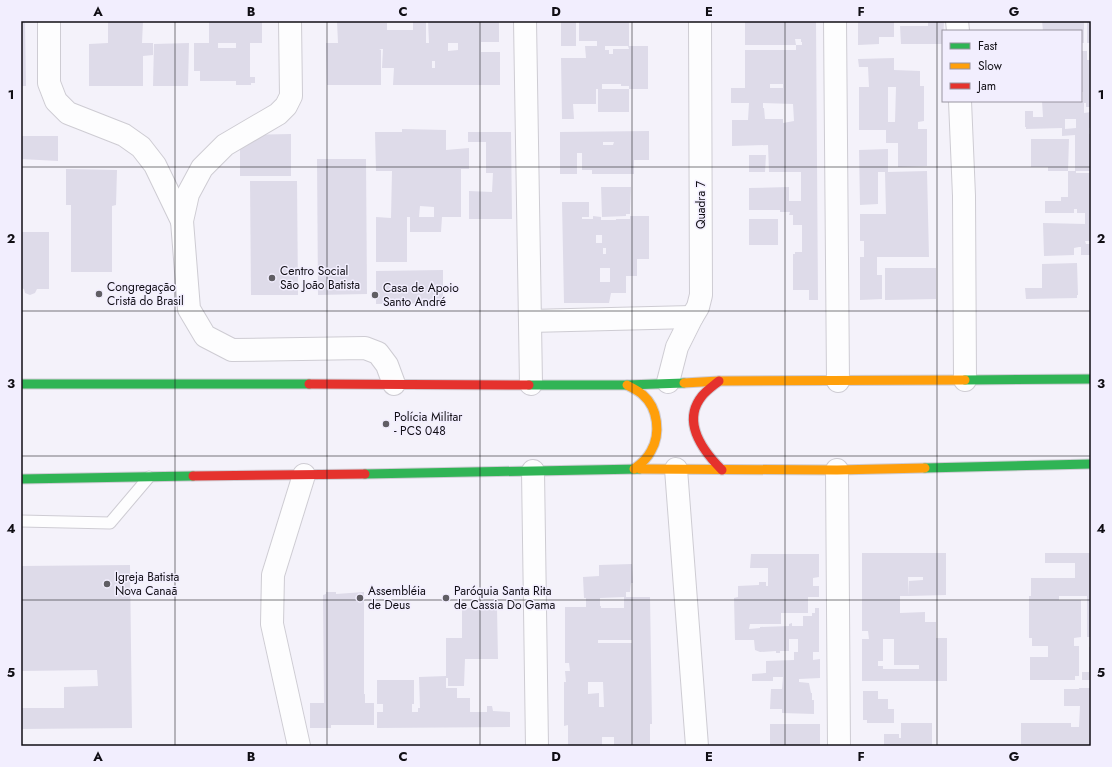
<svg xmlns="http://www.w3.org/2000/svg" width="1112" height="767" viewBox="0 0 1112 767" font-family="Jost,sans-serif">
  <rect width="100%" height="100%" fill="#f4f2fa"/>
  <g fill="#dedbe9" fill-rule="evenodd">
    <polygon points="21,21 25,21 26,86 21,86"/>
    <polygon points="108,21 143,21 142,43 153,43 153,55 143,56 143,86 89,86 89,44 108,43"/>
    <path d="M209,21H262V43H250V77H255V83H251V85H236V81H200V71H194V43H209ZM218,43H236V48H218Z"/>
    <path d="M337,21H380V23H387V30H413V21H426V43H429L428,21H499V42H481V52H500V85H393L394,68H382L383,49H379L381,50V85H327L326,43H338ZM448,43H458V50L448,51ZM432,61H435V68H432Z"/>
    <rect x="561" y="21" width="15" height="25"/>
    <path d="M579,21H629V46H648V89H629V112H598V89H596V104H573L574,119H562L561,58H586L585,46H597V41H579ZM605,46H628L629,49H613V54H609V50H605ZM602,84H621V86H629V89H602Z"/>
    <path d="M745,21H816L818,300H809V290H793V254H795V252H802V225H793V215H789L790,212H780V210H749V188L789,187V201H801V172H769L768,145L732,146V120H748L749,103H731V88H745V50H796V45H802V42H801V39H795L796,45H745ZM770,84H783V88H770ZM763,103L793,104L794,121L783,123V119H765L764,108H763Z"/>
    <polygon points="858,21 894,21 894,37 879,37 879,44 858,45"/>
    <polygon points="928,21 944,21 943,44 901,44 900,26 928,26"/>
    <polygon points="1042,21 1084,21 1084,43 1081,43 1081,31 1043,31"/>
    <rect x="1087" y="21" width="4" height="22"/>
    <polygon points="189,43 188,86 153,86 154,44"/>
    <path d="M1081,51H1087V60H1091V107H1086V103H1084V113L1091,112V128H1089V134H1091V171H1075V135L1062,136V128L1026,129V127H1025V111H1033V117H1043L1042,101H1083V92H1081ZM1065,119H1076V128L1065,129Z"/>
    <path d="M894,58V70L920,71V86H924V121L918,122V129H927V166L898,167V143H886V130H859V87H869L868,67H859L858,59ZM888,87H896L895,122H888Z"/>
    <path d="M402,129L446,130V150L469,148V169H461V217H442L441,232H410V217H407V262H376V217L391,218L392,171H376L375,132H402ZM420,206L434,207V217H419Z"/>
    <path d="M649,131V160H634V174H592V170H582V153H577V174H560V132ZM603,142H614L613,145H603Z"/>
    <polygon points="468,132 511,132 512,219 469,219 469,191 492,192 493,173 486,173 486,142 468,142"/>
    <polygon points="291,134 291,176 240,176 240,135"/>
    <polygon points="21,136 58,136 58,161 21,159"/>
    <polygon points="1031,139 1069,139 1068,171 1076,171 1076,173 1091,173 1091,239 1090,241 1085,241 1086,244 1091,244 1091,255 1081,255 1081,247 1079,247 1074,248 1074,255 1044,256 1043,223 1085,224 1085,213 1077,213 1077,209 1074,209 1074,213 1045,213 1045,201 1061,201 1061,197 1068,197 1068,171 1048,171 1048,167 1031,167"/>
    <polygon points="888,149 888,172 927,171 929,257 877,257 877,275 882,275 882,299 860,300 860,257 864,257 864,241 860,241 860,214 886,214 885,172 878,172 878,204 860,205 859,150"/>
    <polygon points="749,155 766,155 765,172 749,172"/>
    <polygon points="317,159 366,159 367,294 318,295"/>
    <polygon points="66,169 117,170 116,205 112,206 112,272 71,272 71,205 66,205"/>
    <polygon points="250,181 297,181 298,295 251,295"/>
    <polygon points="601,187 631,187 630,214 626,214 626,216 602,217"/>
    <path d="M562,202H589V217H582V219H593V216L601,217V220H616V219H630V216H649V259H637V276H626V293H611L609,303H564ZM596,235H602V243H596ZM603,248H606V254H603ZM600,268H610V282H600Z"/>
    <rect x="749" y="219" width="29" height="26"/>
    <polygon points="21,232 49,232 49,289 37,289 35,293 30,295 25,293 24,289 21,288"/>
    <polygon points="1077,263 1078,295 1077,295 1077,298 1026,299 1025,288 1042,288 1042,264"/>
    <polygon points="885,268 936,268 936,299 885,300"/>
    <polygon points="443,270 443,303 376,304 376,271"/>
    <path d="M862,553H946V595L909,596V581L923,580V577H908L909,596H900V613L925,612V622H936V638H947V681H862V639H869L868,631H862ZM883,639H894V665H919V669H883V666H878V661H883Z"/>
    <polygon points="1045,553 1091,553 1091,637 1087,637 1087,596 1059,596 1059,600 1081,600 1081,637 1074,638 1074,646 1079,646 1079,676 1075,676 1075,680 1030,680 1030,657 1048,657 1048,646 1032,646 1032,638 1029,638 1029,596 1031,596 1031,578 1075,578 1075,563 1045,563"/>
    <polygon points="751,554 819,554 819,577 813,578 813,586 819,586 819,597 808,597 808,613 781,613 781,624 750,624 749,629 760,628 760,627 789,626 789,624 792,623 792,626 803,626 803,616 812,616 812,613 815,613 815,608 819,608 819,652 813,652 813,660 820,659 820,678 799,679 799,682 809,683 811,693 812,693 812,700 814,700 814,714 782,713 782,709 770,709 771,689 782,689 783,677 773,677 773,681 752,681 752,674 766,673 766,661 794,660 794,652 798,652 798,639 789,639 789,651 780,651 780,653 776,653 776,651 760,652 755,650 754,640 735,640 734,598 738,597 738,586 759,585 759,582 766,582 766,586 768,586 768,568 750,568"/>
    <path d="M632,564L633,583H631L630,592H626V597H650L652,724H650V746H614V737H602V746H568V725L564,726V682H566L565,671H570L569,663H565V607H586V598H584L583,577L599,576V565ZM624,597V608H601V606H600V598ZM598,640H632V643H598ZM588,682H603L604,707H599V693L588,694Z"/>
    <polygon points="130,565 132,728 21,729 21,708 64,708 64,687 98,686 97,670 21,671 21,566"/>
    <polygon points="326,592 336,592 336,594 364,592 364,694 365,694 365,703 374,703 374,725 331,725 331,728 310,728 310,703 324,703 323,595 326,594"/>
    <polygon points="492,607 497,608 498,659 465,659 464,686 448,686 448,678 446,678 446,638 462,638 462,608"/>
    <polygon points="1089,647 1091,647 1091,680 1082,680 1082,672 1089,672"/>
    <polygon points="446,676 446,688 457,688 457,698 470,698 470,712 487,712 487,706 492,706 493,711 510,712 510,727 377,728 377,712 383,712 383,704 377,704 377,680 414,680 414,704 412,704 412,712 418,712 418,708 420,708 419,677"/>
    <polygon points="1079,688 1091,688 1091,746 1021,746 1021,723 1071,723 1071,727 1079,727 1080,706 1064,706 1064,689 1079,689"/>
    <polygon points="863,691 878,691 878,699 888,699 888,709 894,709 894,723 867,723 867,720 863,720"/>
    <polygon points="901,723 932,723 932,746 884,746 884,734 899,734 899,738 901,738"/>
    <rect x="770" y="724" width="50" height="22"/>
  </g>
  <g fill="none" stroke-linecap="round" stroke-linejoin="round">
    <g stroke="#ceccd3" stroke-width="13">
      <polyline id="lane" points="21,521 110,523 149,477"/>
    </g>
    <g stroke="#ceccd3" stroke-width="24">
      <g id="street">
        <polyline points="49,21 49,83 56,101 68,113 124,135 141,147 155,165 182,221"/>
        <polyline points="290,21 291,96 286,106 278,114 225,145 202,168 188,194 182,221 189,309 205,336 232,350 365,348 378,353 387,365 394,384"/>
        <polyline points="525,21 531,384"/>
        <polyline points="835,21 838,381"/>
        <polyline points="957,21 958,31"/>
        <polyline points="960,101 964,196 965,380"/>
        <polyline points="530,321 692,317"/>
        <polyline points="668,382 677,347 692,317 698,307 701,295 700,21"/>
        <polyline points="676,469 697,746"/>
        <polyline points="837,470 839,746"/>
        <polyline points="533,471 537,746"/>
        <polyline points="299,746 272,624 273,575 304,475"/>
      </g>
    </g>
    <g stroke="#ceccd3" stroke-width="11">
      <g id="fast">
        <polyline points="965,380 1091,379"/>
        <polyline points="21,384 309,384"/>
        <polyline points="529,385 627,385 684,383"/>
        <polyline points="925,468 1091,464"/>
        <polyline points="365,474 640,469"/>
        <polyline points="21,479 193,476"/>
      </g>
    </g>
    <g stroke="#ceccd3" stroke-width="11">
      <g id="slow">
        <polyline points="684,383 719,381 965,380"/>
        <path d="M627,385C632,388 639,391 643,395C658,408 661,434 651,451C647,459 641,464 634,469"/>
        <polyline points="640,469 837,470 925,468"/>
      </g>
    </g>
    <g stroke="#ceccd3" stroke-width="11">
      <g id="jam">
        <path d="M719,381C713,386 707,390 702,396C681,422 703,451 722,470"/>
        <polyline points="309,384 529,385"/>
        <polyline points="193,476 365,474"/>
      </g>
    </g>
    <use href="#lane" stroke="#fdfdfe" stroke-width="11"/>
    <use href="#street" stroke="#fdfdfe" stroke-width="22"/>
    <use href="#fast" stroke="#30b455" stroke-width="9"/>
    <use href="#slow" stroke="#ff9f0a" stroke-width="9"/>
    <use href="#jam" stroke="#e5322d" stroke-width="9"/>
  </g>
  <path fill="none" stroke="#100e14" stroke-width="1" stroke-opacity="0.55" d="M175,21V746M327,21V746M480,21V746M632,21V746M785,21V746M937,21V746M21,167H1091M21,311H1091M21,456H1091M21,600H1091"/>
  <g fill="#605e64" stroke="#f2eefe" stroke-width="1.5">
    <circle cx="272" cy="278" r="4"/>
    <circle cx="99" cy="294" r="4"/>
    <circle cx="375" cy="295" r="4"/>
    <circle cx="386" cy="424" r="4"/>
    <circle cx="107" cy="584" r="4"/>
    <circle cx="360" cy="598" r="4"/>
    <circle cx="446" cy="598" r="4"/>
  </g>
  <g text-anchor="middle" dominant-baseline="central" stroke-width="3" stroke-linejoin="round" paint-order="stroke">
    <g font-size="12" fill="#100e14" stroke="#f2eefe">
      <text transform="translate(701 205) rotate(-90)">Quadra 7</text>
    </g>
    <g font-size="12" fill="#100e14" stroke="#f2eefe" text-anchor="start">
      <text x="280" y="271">Centro Social<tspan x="280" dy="14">São João Batista</tspan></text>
      <text x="107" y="287">Congregação<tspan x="107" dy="14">Cristã do Brasil</tspan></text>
      <text x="383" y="288">Casa de Apoio<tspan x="383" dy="14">Santo André</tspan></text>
      <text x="394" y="417">Polícia Militar<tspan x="394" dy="14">- PCS 048</tspan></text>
      <text x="115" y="577">Igreja Batista<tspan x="115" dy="14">Nova Canaã</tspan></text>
      <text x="368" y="591">Assembléia<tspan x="368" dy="14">de Deus</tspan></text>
      <text x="454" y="591">Paróquia Santa Rita<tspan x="454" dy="14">de Cassia Do Gama</tspan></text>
    </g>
  </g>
  <rect width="1112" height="767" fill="none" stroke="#f2eefe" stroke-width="44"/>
  <rect x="942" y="30" width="140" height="72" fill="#f2eefe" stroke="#9894a0"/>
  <rect x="950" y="43" width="20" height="6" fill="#30b455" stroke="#9894a0"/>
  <text x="978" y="50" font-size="12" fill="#100e14">Fast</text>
  <rect x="950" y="63" width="20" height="6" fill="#ff9f0a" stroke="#9894a0"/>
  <text x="978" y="70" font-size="12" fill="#100e14">Slow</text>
  <rect x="950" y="83" width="20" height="6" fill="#e5322d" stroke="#9894a0"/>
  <text x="978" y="90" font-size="12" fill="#100e14">Jam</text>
  <rect x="22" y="22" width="1068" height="723" fill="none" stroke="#100e14" stroke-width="1.5"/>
  <g font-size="13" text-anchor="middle" font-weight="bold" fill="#100e14">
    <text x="98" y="16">A</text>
    <text x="251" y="16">B</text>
    <text x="403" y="16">C</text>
    <text x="556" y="16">D</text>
    <text x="709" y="16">E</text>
    <text x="861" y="16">F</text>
    <text x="1014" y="16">G</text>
    <text x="11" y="99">1</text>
    <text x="1101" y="99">1</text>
    <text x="11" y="243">2</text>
    <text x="1101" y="243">2</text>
    <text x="11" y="388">3</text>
    <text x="1101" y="388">3</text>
    <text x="11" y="533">4</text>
    <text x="1101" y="533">4</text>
    <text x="11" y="677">5</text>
    <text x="1101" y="677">5</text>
    <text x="98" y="761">A</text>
    <text x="251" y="761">B</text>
    <text x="403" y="761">C</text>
    <text x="556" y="761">D</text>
    <text x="709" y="761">E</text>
    <text x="861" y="761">F</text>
    <text x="1014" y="761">G</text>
  </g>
</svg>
